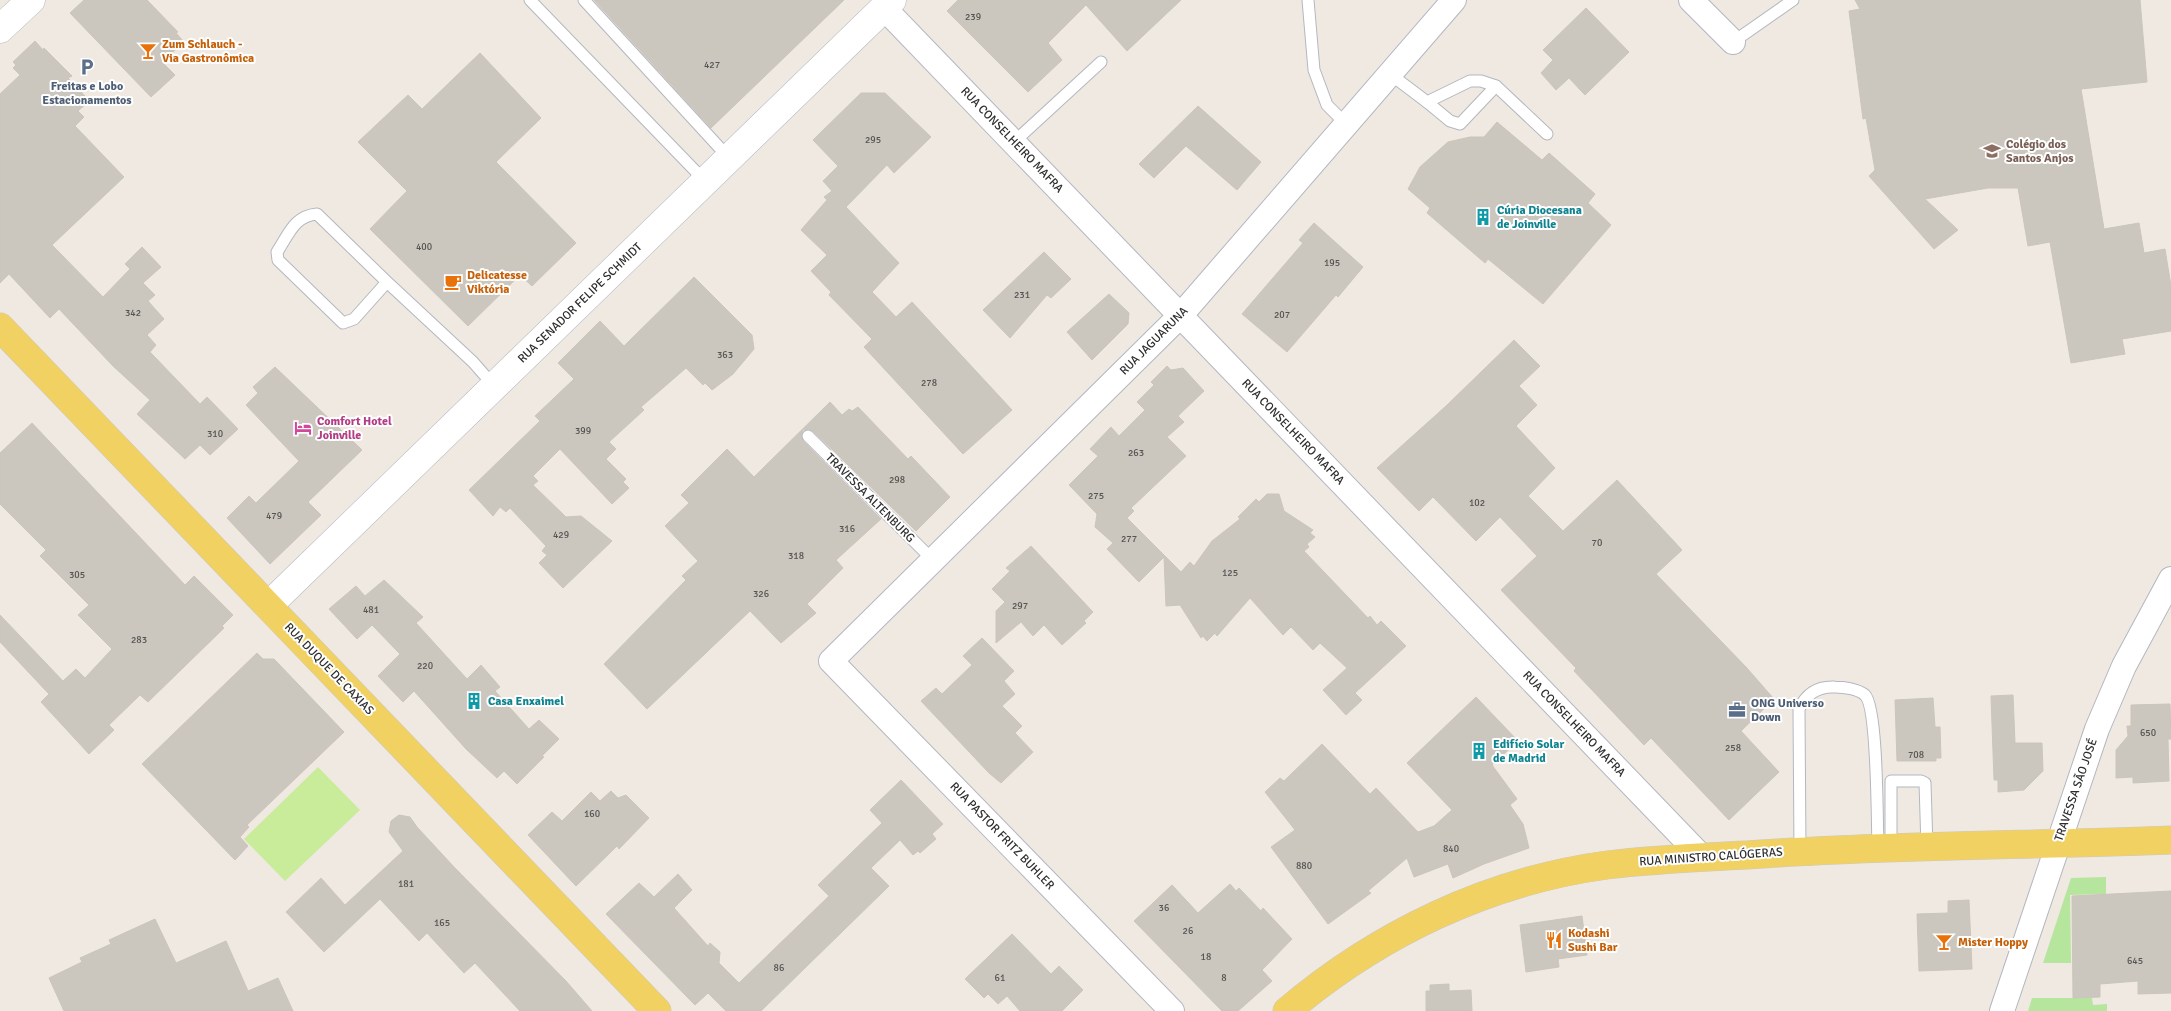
<svg xmlns="http://www.w3.org/2000/svg" width="2171" height="1011" viewBox="0 0 2171 1011" font-family="Signika,sans-serif">
  <rect width="100%" height="100%" fill="#efe9e1"/>
  <g fill="#b6e59e">
    <polygon points="2106,877 2106,894 2070,895 2071,963 2043,963 2071,878"/>
    <polygon points="2032,998 2092,998 2093,1005 2107,1004 2107,1011 2028,1011"/>
  </g>
  <polygon fill="#c9ec9a" points="318,767 360,810 285,881 244,839"/>
  <g fill="#cbc7bf" stroke="#cbc5ba">
    <polygon points="84,0 147,0 178,32 176,33 184,42 162,62 175,75 151,97 70,13"/>
    <polygon points="594,0 844,0 711,128"/>
    <polygon points="958,0 1181,0 1127,51 1086,5 1048,43 1062,60 1028,92 947,11"/>
    <polygon points="1855,0 2140,0 2147,82 2081,89 2104,229 2139,223 2144,253 2165,249 2171,286 2171,331 2122,339 2125,354 2071,363 2050,242 2028,246 2018,188 1988,188 1925,199 1958,230 1934,249 1869,176 1875,170 1866,118 1863,119 1849,11 1860,9"/>
    <polygon points="1586,8 1629,52 1585,95 1569,78 1556,90 1541,73 1553,60 1543,50"/>
    <polygon points="35,41 43,50 44,48 72,76 68,78 85,96 83,98 87,103 78,111 84,117 75,126 124,177 52,245 103,297 130,269 125,264 142,247 161,267 143,283 155,295 148,301 164,319 147,335 156,345 150,352 200,404 207,397 238,429 210,455 200,445 185,459 137,414 150,400 113,366 59,309 50,318 9,274 0,283 0,94 20,75 13,68 16,65 13,62"/>
    <polygon points="480,53 541,118 496,162 576,243 532,286 520,275 468,326 370,229 407,191 358,142 408,95 422,109"/>
    <polygon points="861,93 885,93 931,137 894,173 887,165 846,207 899,263 872,292 896,317 912,302 1012,410 963,454 864,347 872,339 829,295 831,292 811,271 827,255 801,230 827,200 824,197 832,191 823,181 838,166 813,140"/>
    <polygon points="1198,106 1261,162 1237,190 1186,146 1154,178 1139,164"/>
    <polygon points="1497,122 1542,160 1549,153 1595,194 1588,203 1611,225 1543,304 1488,259 1485,263 1427,213 1430,208 1408,189 1420,167 1448,142 1470,137 1484,137"/>
    <polygon points="1314,223 1363,267 1338,297 1336,295 1287,352 1242,314 1303,243 1299,240"/>
    <polygon points="1044,252 1071,279 1051,298 1047,295 1010,338 983,310"/>
    <polygon points="694,277 752,335 754,349 733,374 712,390 705,383 703,385 686,368 641,407 644,410 609,442 616,449 606,459 626,479 623,482 629,488 612,504 560,449 533,476 538,481 533,485 566,517 581,516 612,541 563,588 539,563 547,555 542,551 546,546 510,508 506,512 500,507 493,516 469,490 540,421 535,416 574,379 558,363 600,321 624,346"/>
    <polygon points="1109,294 1129,313 1128,324 1092,360 1067,332"/>
    <polygon points="1514,340 1540,366 1519,386 1537,405 1516,426 1555,468 1528,496 1563,531 1617,480 1682,550 1656,574 1746,667 1774,699 1741,731 1779,772 1729,820 1651,738 1644,745 1574,671 1576,668 1501,590 1537,556 1500,517 1476,541 1433,497 1419,511 1377,468 1446,406"/>
    <polygon points="1167,366 1171,370 1183,368 1204,391 1178,416 1184,422 1167,437 1186,456 1131,508 1134,511 1127,518 1181,572 1190,562 1194,566 1212,541 1240,519 1238,517 1256,499 1259,502 1267,494 1279,494 1284,511 1313,530 1310,533 1315,537 1307,544 1309,547 1304,551 1368,618 1370,616 1377,625 1381,621 1406,646 1355,693 1362,700 1346,715 1323,690 1347,668 1320,643 1313,650 1291,627 1283,635 1250,598 1217,636 1215,633 1207,641 1203,636 1201,638 1180,605 1166,606 1164,557 1139,582 1107,549 1113,543 1095,527 1097,514 1069,485 1098,456 1090,449 1111,427 1119,436 1145,410 1137,402 1154,385 1151,382"/>
    <polygon points="275,367 362,450 308,502 321,515 270,564 227,518 249,496 256,503 299,461 246,405 258,393 253,387"/>
    <polygon points="830,402 842,415 849,409 852,411 858,407 908,459 911,456 950,497 916,531 813,431 809,429 803,430 801,435 803,441 881,519 836,560 843,568 807,604 816,613 781,643 750,611 647,709 604,664 686,580 682,576 698,561 665,526 689,503 681,495 727,449 754,477"/>
    <polygon points="32,423 185,585 194,576 233,615 222,626 224,628 148,702 140,695 109,725 114,730 89,754 41,702 49,694 0,642 0,615 63,681 76,669 85,678 112,649 78,615 89,605 40,556 46,550 0,504 0,453"/>
    <polygon points="1031,546 1093,612 1084,621 1086,623 1062,645 1044,625 1033,636 1021,622 996,643 996,611 1005,602 992,589 1010,571 1006,568"/>
    <polygon points="384,580 423,617 416,623 467,679 481,665 500,687 495,691 529,729 539,720 559,739 542,756 544,757 517,784 504,771 497,778 466,749 414,691 403,702 378,676 400,654 372,625 357,639 329,609 356,586 365,596"/>
    <polygon points="982,638 1014,671 1004,681 1015,694 1002,706 1022,726 1015,733 1033,752 1001,783 989,773 921,701 936,688 942,694 972,665 963,656"/>
    <polygon points="257,653 263,659 274,659 344,732 247,825 249,827 240,837 248,846 235,860 142,764"/>
    <polygon points="2013,695 2015,743 2042,743 2043,771 2024,790 1998,792 1998,780 1994,780 1991,696"/>
    <polygon points="1476,697 1518,741 1492,765 1517,799 1510,805 1523,824 1529,848 1484,864 1453,878 1448,864 1414,877 1407,858 1368,891 1371,893 1328,924 1271,847 1295,830 1265,792 1280,778 1284,781 1322,744 1370,794 1376,788 1418,832 1434,826 1452,810 1407,763"/>
    <polygon points="1933,698 1935,727 1940,727 1941,758 1936,758 1936,761 1897,761 1895,700"/>
    <polygon points="2170,704 2171,739 2168,739 2169,781 2133,783 2133,777 2116,778 2116,750 2128,736 2127,726 2131,726 2131,705"/>
    <polygon points="901,780 943,824 932,834 936,839 920,853 918,851 913,855 900,840 871,868 889,886 761,1011 726,1011 708,993 695,1005 606,914 639,883 654,897 678,874 692,890 674,908 708,946 710,943 720,952 719,963 739,983 829,896 818,885 882,823 870,810"/>
    <polygon points="611,791 618,798 626,795 649,818 619,849 617,846 576,886 528,835 552,812 562,821 591,792 600,801"/>
    <polygon points="399,815 410,817 417,827 454,867 566,981 592,1011 520,1011 475,963 464,973 427,933 419,941 380,899 324,952 286,912 321,878 345,905 403,851 389,832 391,821"/>
    <polygon points="1230,884 1236,891 1239,888 1261,911 1263,908 1292,939 1262,970 1272,981 1238,1011 1222,1011 1134,921 1172,885 1198,913"/>
    <polygon points="2171,891 2171,993 2138,994 2138,981 2100,984 2100,997 2073,998 2072,896"/>
    <polygon points="1969,900 1972,969 1919,971 1917,914 1948,913 1948,901"/>
    <polygon points="1582,916 1587,955 1558,959 1559,967 1526,972 1520,925"/>
    <polygon points="155,919 176,963 226,941 248,991 278,978 293,1011 64,1011 49,978 82,962 80,958 111,944 109,940"/>
    <polygon points="1012,934 1051,974 1059,966 1083,990 1062,1011 1020,1011 1007,996 998,1004 988,994 984,998 965,979"/>
    <polygon points="1449,984 1449,991 1471,990 1472,1011 1426,1011 1426,991 1430,991 1430,985"/>
  </g>
  <g fill="none" stroke-linecap="round" stroke-linejoin="round">
    <g stroke="#b4b7c1" stroke-width="13">
      <g id="service">
        <polyline points="530,0 705,181"/>
        <polyline points="584,0 729,158"/>
        <polyline points="1308,0 1314,70 1327,105 1347,125"/>
        <polyline points="1733,42 1793,0"/>
        <polyline points="1390,74 1427,102 1470,81 1481,81 1496,86 1547,134"/>
        <polyline points="1427,102 1450,121 1460,124 1496,86"/>
        <polyline points="1014,142 1101,62"/>
        <path d="M387,282L354,319L343,323L278,260L277,252C289,234 294,216 317,214L387,282L473,362L494,386"/>
        <polyline points="808,436 933,560"/>
        <polyline points="1891,848 1891,781 1921,781 1925,783 1927,847"/>
        <path d="M1800,852L1799,709C1806,694 1818,686 1835,687C1844,687 1858,689 1865,695C1878,708 1877,825 1878,849"/>
      </g>
    </g>
    <g stroke="#b4b7c1" stroke-width="26">
      <g id="minor">
        <polyline points="1691,0 1733,42"/>
        <polyline points="884,8 1701,856"/>
        <polyline points="1172,1011 831,661 1181,315 1454,0"/>
        <polyline points="2002,1011 2097,729 2124,666 2171,579"/>
      </g>
    </g>
    <g stroke="#b4b7c1" stroke-width="29">
      <g id="secondary">
        <polyline points="0,29 31,0"/>
        <polyline points="268,606 892,0"/>
      </g>
    </g>
    <g stroke="#c9c9c9" stroke-width="29">
      <g id="primary">
        <polyline points="0,327 657,1011"/>
        <path d="M1287,1011C1378,934 1488,881 1607,865C1664,858 1720,857 1778,853C1908,845 2040,845 2171,840"/>
      </g>
    </g>
    <use href="#service" stroke="#fff" stroke-width="11"/>
    <use href="#minor" stroke="#fff" stroke-width="24"/>
    <use href="#secondary" stroke="#fff" stroke-width="28"/>
    <use href="#primary" stroke="#f2d163" stroke-width="28"/>
  </g>
  <defs>
    <g id="bar-bare" transform="scale(1.35)"><path d="M-6-5H6L.8 .8V4.5H3.5V6h-7V4.5H-.8V.8Z" fill="#e8710a" stroke="#fff" stroke-width="2.5" paint-order="stroke"/></g>
    <g id="parking-bare" transform="scale(1.35)"><path d="M-3.5-5.5H1a3.5 3.5 0 0 1 0 7H-1V5.5H-3.5ZM-1-3.4V-.6H.8a1.4 1.4 0 0 0 0-2.8Z" fill="#5c6f8a" stroke="#fff" stroke-width="2.5" paint-order="stroke"/></g>
    <g id="school-bare" transform="scale(1.35)"><path d="M0-5L7-2L0 1L-7-2ZM-4 1L0 2.5L4 1V4Q0 6-4 4Z" fill="#8d6e63" stroke="#fff" stroke-width="2.5" paint-order="stroke"/></g>
    <g id="building-bare" transform="scale(1.35)"><path d="M-4-6H4V6H1V3H-1V6H-4ZM-2.5-4.3h1.7v1.8h-1.7ZM.8-4.3h1.7v1.8H.8ZM-2.5-1h1.7V.8h-1.7ZM.8-1h1.7V.8H.8Z" fill="#0f9aa8" stroke="#fff" stroke-width="2.5" paint-order="stroke"/></g>
    <g id="cafe-bare" transform="scale(1.35)"><path d="M-5.5-4.5H6V0H3Q3 3.5 0 3.5H-2.5Q-5.5 3.5-5.5 0ZM3-3.2v2h1.7v-2ZM-6 4.5H4V6H-6Z" fill="#e8710a" stroke="#fff" stroke-width="2.5" paint-order="stroke"/></g>
    <g id="hotel-bare" transform="scale(1.35)"><path d="M-6-4.5h1.5V1H6V5H4.5V3h-9V5H-6ZM-4 0a1.8 1.8 0 1 1 3.6 0ZM.5 0V-2.5h3Q6-2.5 6 0Z" fill="#d1479c" stroke="#fff" stroke-width="2.5" paint-order="stroke"/></g>
    <g id="office-bare" transform="scale(1.35)"><path d="M-6-3h4V-5.5h4V-3h4V5H-6ZM-1-4.5V-3h2v-1.5ZM-6 0V1H6V0Z" fill="#5c6f8a" stroke="#fff" stroke-width="2.5" paint-order="stroke"/></g>
    <g id="restaurant-bare" transform="scale(1.35)"><path d="M-5-6h1v4h1v-4h1v4h1v-4h1v5L-1.5 .5V6h-2V.5L-5-1ZM5-6V6H3V1.5H1.5Q1.5-4 5-6Z" fill="#e8710a" stroke="#fff" stroke-width="2.5" paint-order="stroke"/></g>
  </defs>
  <g fill-rule="evenodd">
    <use href="#bar-bare" x="148" y="51"/>
    <use href="#parking-bare" x="87" y="67"/>
    <use href="#school-bare" x="1992" y="151"/>
    <use href="#building-bare" x="1483" y="217"/>
    <use href="#cafe-bare" x="453" y="282"/>
    <use href="#hotel-bare" x="303" y="428"/>
    <use href="#building-bare" x="474" y="701"/>
    <use href="#office-bare" x="1737" y="710"/>
    <use href="#building-bare" x="1479" y="751"/>
    <use href="#restaurant-bare" x="1554" y="940"/>
    <use href="#bar-bare" x="1944" y="942"/>
  </g>
  <g text-anchor="middle" dominant-baseline="central" stroke-width="4" stroke-linejoin="round" paint-order="stroke">
    <g font-size="10" fill="#555452">
      <text x="973" y="17">239</text>
      <text x="712" y="65">427</text>
      <text x="873" y="140">295</text>
      <text x="424" y="247">400</text>
      <text x="1332" y="263">195</text>
      <text x="1022" y="295">231</text>
      <text x="133" y="313">342</text>
      <text x="1282" y="315">207</text>
      <text x="725" y="355">363</text>
      <text x="929" y="383">278</text>
      <text x="583" y="431">399</text>
      <text x="215" y="434">310</text>
      <text x="1136" y="453">263</text>
      <text x="897" y="480">298</text>
      <text x="1096" y="496">275</text>
      <text x="1477" y="503">102</text>
      <text x="274" y="516">479</text>
      <text x="847" y="529">316</text>
      <text x="561" y="535">429</text>
      <text x="1129" y="539">277</text>
      <text x="1597" y="543">70</text>
      <text x="796" y="556">318</text>
      <text x="1230" y="573">125</text>
      <text x="77" y="575">305</text>
      <text x="761" y="594">326</text>
      <text x="1020" y="606">297</text>
      <text x="371" y="610">481</text>
      <text x="139" y="640">283</text>
      <text x="425" y="666">220</text>
      <text x="2148" y="733">650</text>
      <text x="1733" y="748">258</text>
      <text x="1916" y="755">708</text>
      <text x="592" y="814">160</text>
      <text x="1451" y="849">840</text>
      <text x="1304" y="866">880</text>
      <text x="406" y="884">181</text>
      <text x="1164" y="908">36</text>
      <text x="442" y="923">165</text>
      <text x="1188" y="931">26</text>
      <text x="1206" y="957">18</text>
      <text x="2135" y="961">645</text>
      <text x="779" y="968">86</text>
      <text x="1000" y="978">61</text>
      <text x="1224" y="978">8</text>
    </g>
    <g font-size="12" font-weight="bold" fill="#c56008" stroke="#fff" text-anchor="start">
      <text x="162" y="44">Zum Schlauch -<tspan x="162" dy="14">Via Gastronômica</tspan></text>
      <text x="467" y="275">Delicatesse<tspan x="467" dy="14">Viktória</tspan></text>
      <text x="1568" y="933">Kodashi<tspan x="1568" dy="14">Sushi Bar</tspan></text>
      <text x="1958" y="942">Mister Hoppy</text>
    </g>
    <g font-size="12" font-weight="bold" fill="#4e5e75" stroke="#fff">
      <text x="87" y="86">Freitas e Lobo<tspan x="87" dy="14">Estacionamentos</tspan></text>
      <text x="1751" y="703" text-anchor="start">ONG Universo<tspan x="1751" dy="14">Down</tspan></text>
    </g>
    <g font-size="12" fill="#2e2e2e" stroke="#fff">
      <text transform="translate(1012 140) rotate(46)">RUA CONSELHEIRO MAFRA</text>
      <text transform="translate(580 303) rotate(-44)">RUA SENADOR FELIPE SCHMIDT</text>
      <text transform="translate(1154 341) rotate(-45)">RUA JAGUARUNA</text>
      <text transform="translate(1293 432) rotate(46)">RUA CONSELHEIRO MAFRA</text>
      <text transform="translate(870 498) rotate(45)">TRAVESSA ALTENBURG</text>
      <text transform="translate(329 669) rotate(46)">RUA DUQUE DE CAXIAS</text>
      <text transform="translate(1574 724) rotate(46)">RUA CONSELHEIRO MAFRA</text>
      <text transform="translate(2076 790) rotate(-71)">TRAVESSA SÃO JOSÉ</text>
      <text transform="translate(1002 836) rotate(46)">RUA PASTOR FRITZ BUHLER</text>
      <text transform="translate(1711 857) rotate(-4)">RUA MINISTRO CALÓGERAS</text>
    </g>
    <g font-size="12" font-weight="bold" fill="#785e54" stroke="#fff" text-anchor="start">
      <text x="2006" y="144">Colégio dos<tspan x="2006" dy="14">Santos Anjos</tspan></text>
    </g>
    <g font-size="12" font-weight="bold" fill="#0d838f" stroke="#fff" text-anchor="start">
      <text x="1497" y="210">Cúria Diocesana<tspan x="1497" dy="14">de Joinville</tspan></text>
      <text x="488" y="701">Casa Enxaimel</text>
      <text x="1493" y="744">Edifício Solar<tspan x="1493" dy="14">de Madrid</tspan></text>
    </g>
    <g font-size="12" font-weight="bold" fill="#b23c85" stroke="#fff" text-anchor="start">
      <text x="317" y="421">Comfort Hotel<tspan x="317" dy="14">Joinville</tspan></text>
    </g>
  </g>
</svg>
